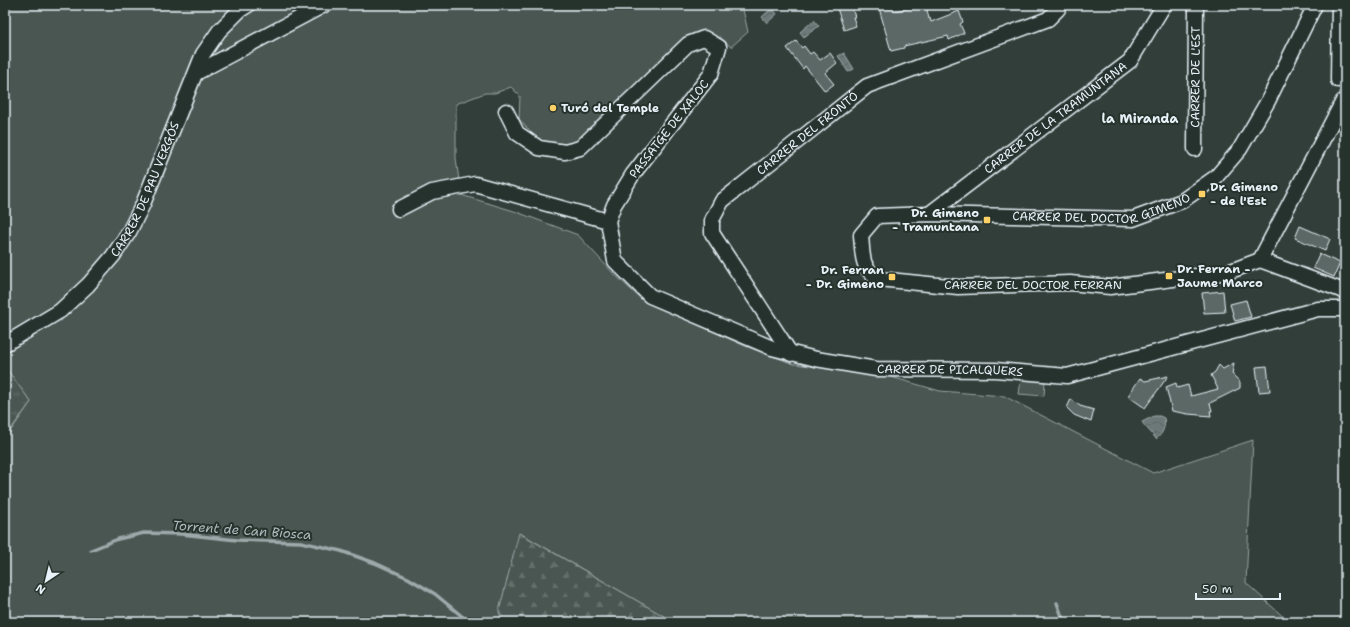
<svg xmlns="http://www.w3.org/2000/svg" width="1350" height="627" viewBox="0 0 1350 627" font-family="'Shantell Sans',sans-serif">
  <defs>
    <pattern id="forest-firs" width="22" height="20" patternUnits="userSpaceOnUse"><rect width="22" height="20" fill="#495651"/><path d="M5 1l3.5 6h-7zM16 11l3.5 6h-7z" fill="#636f6b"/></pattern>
    <pattern id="park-tufts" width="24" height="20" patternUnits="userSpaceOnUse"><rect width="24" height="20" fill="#495651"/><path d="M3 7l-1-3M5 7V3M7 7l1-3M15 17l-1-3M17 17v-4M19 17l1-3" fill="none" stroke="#636f6b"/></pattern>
    <pattern id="water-waves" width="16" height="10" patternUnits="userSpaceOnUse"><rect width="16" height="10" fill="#6d7978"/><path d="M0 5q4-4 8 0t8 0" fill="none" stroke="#5b6363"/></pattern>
  </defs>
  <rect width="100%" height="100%" fill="#323e39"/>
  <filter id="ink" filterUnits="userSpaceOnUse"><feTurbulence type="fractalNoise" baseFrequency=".025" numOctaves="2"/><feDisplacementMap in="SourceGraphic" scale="8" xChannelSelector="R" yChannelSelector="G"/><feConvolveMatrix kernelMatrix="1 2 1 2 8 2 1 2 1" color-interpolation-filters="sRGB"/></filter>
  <g filter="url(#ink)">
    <g fill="#495651" stroke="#98a4a4">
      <polygon points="5,5 742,5 748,32 731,47 720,37 697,37 583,141 568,147 541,144 519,119 520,96 511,87 495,93 485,93 456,104 456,158 461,195 514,211 578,235 613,273 641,299 745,346 794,364 884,375 940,391 1004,396 1153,473 1253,440 1246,583 1289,622 674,622 520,533 499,611 502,622 5,622 5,439 31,402 5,367"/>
      <polygon points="1021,379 1045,382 1044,396 1019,394"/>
    </g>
    <polygon fill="url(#forest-firs)" stroke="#98a4a4" points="519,533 674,622 502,622 499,611"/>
    <polygon fill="url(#park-tufts)" stroke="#98a4a4" points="5,367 31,402 5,437"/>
    <g fill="url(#water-waves)" stroke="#9ea9ab">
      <polygon points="772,8 777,14 767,23 762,17"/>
      <polygon points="814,20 819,26 804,37 800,32"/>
      <polygon points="844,53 854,69 848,72 838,56"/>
      <path d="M1154,416H1160L1164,418C1166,426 1163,434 1156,439C1153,434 1144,426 1142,422Z"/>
    </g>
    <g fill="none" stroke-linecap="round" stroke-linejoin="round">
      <g stroke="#9ea9ab" stroke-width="3.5">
        <polyline points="91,550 118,539 144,533 181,534 237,540 301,542 341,551 375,563 408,578 435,594 469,622"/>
        <polyline points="1057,603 1064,622"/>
      </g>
    </g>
    <g fill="#5c6865" stroke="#e8f1f8">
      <polygon points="836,5 851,5 855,17 853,17 856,26 844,30"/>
      <polygon points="890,5 892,5 894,11 926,5 929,19 930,18 931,22 959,11 963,22 960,24 964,33 949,40 948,36 904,46 904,48 891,51 879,8"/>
      <polygon points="796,41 802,48 804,46 810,54 813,52 820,60 830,53 837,63 825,73 834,84 825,91 805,66 803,69 787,48"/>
      <polygon points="1300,226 1330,239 1325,251 1295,238"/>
      <polygon points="1319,254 1340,263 1334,277 1313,268"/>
      <polygon points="1223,291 1225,312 1204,313 1202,293"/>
      <polygon points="1246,300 1251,317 1235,321 1230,304"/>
      <polygon points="1234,363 1232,374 1240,382 1240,388 1210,403 1212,411 1210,411 1211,416 1188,414 1172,411 1166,387 1176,383 1177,388 1188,385 1191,396 1218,389 1211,375 1215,372 1219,365 1223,369"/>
      <polygon points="1267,366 1270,391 1259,392 1256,367"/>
      <polygon points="1168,376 1145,408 1128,396 1140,378 1145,381"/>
      <polygon points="1071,399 1080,406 1094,410 1091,422 1074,415 1067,408"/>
    </g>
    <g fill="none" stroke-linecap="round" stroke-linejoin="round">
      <g stroke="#e8f1f8" stroke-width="17">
        <g id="minor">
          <polyline points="196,73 324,5"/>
          <polyline points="1338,80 1339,5"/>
          <path id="s1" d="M506,111L517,133L539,148L565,152L580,148L688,44L704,38L719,47L711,74L633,174L614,205L608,221L615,261L650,296L772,348L816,359L876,369L995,370L1067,376L1318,309H1343"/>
          <path id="s2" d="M1195,149L1196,5"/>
          <polyline points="399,209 432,192 475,184 608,221"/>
          <path id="s3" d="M929,214L1130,61L1164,5"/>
          <path id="s4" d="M1260,260L1228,272L1110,287L1070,283L958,287L879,279C860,268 863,254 861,235L877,216L929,214L1133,219L1182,201L1216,177L1240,149L1268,101L1315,5"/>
          <polyline points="1260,260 1343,101"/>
          <polyline points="1260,260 1341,290 1345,293"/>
          <path id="s5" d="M5,344L60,311L88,285L113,256L129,232L143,204L203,54L219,31L240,10L248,5"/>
          <path id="s6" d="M791,354L712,233V220L722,201L867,86L1048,19L1058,9L1059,5"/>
        </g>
      </g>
      <use href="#minor" stroke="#26332d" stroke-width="14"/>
    </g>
  </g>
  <g fill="#ffd166" stroke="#26332d" stroke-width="1.5">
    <circle cx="553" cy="108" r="4"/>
    <rect x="1198" y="190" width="8" height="8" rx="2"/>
    <rect x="983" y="216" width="8" height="8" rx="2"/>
    <rect x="1165" y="272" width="8" height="8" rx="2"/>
    <rect x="888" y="273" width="8" height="8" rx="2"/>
  </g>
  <g text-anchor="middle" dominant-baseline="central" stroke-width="4" stroke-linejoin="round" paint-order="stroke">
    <g font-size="12" fill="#e8f1f8" stroke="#26332d">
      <text stroke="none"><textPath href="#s2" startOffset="72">CARRER DE L'EST</textPath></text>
      <text stroke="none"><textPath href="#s3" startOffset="159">CARRER DE LA TRAMUNTANA</textPath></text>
      <text transform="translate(669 129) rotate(-52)">PASSATGE DE XALOC</text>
      <text stroke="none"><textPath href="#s6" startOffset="288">CARRER DEL FRONTÓ</textPath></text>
      <text stroke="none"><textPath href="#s5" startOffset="215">CARRER DE PAU VERGÓS</textPath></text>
      <text stroke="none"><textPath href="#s4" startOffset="686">CARRER DEL DOCTOR GIMENO</textPath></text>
      <text x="1033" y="285">CARRER DEL DOCTOR FERRAN</text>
      <text stroke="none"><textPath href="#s1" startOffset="889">CARRER DE PICALQUERS</textPath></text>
    </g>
    <g font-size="12" font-weight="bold" fill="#e8f1f8" stroke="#26332d" text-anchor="start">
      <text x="561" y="108">Turó del Temple</text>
      <text x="1210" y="187">Dr. Gimeno<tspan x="1210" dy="14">- de l'Est</tspan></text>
      <text x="979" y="213" text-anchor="end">Dr. Gimeno<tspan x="979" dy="14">- Tramuntana</tspan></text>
      <text x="1177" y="269">Dr. Ferran -<tspan x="1177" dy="14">Jaume Marco</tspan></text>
      <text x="884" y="270" text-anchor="end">Dr. Ferran<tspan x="884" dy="14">- Dr. Gimeno</tspan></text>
    </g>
    <g font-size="13" font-weight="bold" fill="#e8f1f8" stroke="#26332d">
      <text x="1140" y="118">la Miranda</text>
    </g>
    <g font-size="13" font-style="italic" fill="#b1bbbe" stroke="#26332d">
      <text transform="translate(242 530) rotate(4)">Torrent de Can Biosca</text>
    </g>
  </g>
  <rect width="1350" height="627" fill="none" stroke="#26332d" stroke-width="20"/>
  <rect x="10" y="10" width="1330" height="607" fill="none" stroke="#e8f1f8" stroke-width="1.5" filter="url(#ink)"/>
  <g transform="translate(46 581) rotate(215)" stroke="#26332d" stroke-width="3" paint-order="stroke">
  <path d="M0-3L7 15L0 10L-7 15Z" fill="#e8f1f8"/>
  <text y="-6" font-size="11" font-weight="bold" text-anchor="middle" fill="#e8f1f8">N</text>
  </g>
  <path d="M1196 593v6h84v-6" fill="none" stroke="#e8f1f8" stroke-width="2"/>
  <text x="1202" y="593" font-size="12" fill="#e8f1f8" stroke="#26332d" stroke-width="3" paint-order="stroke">50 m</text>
</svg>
